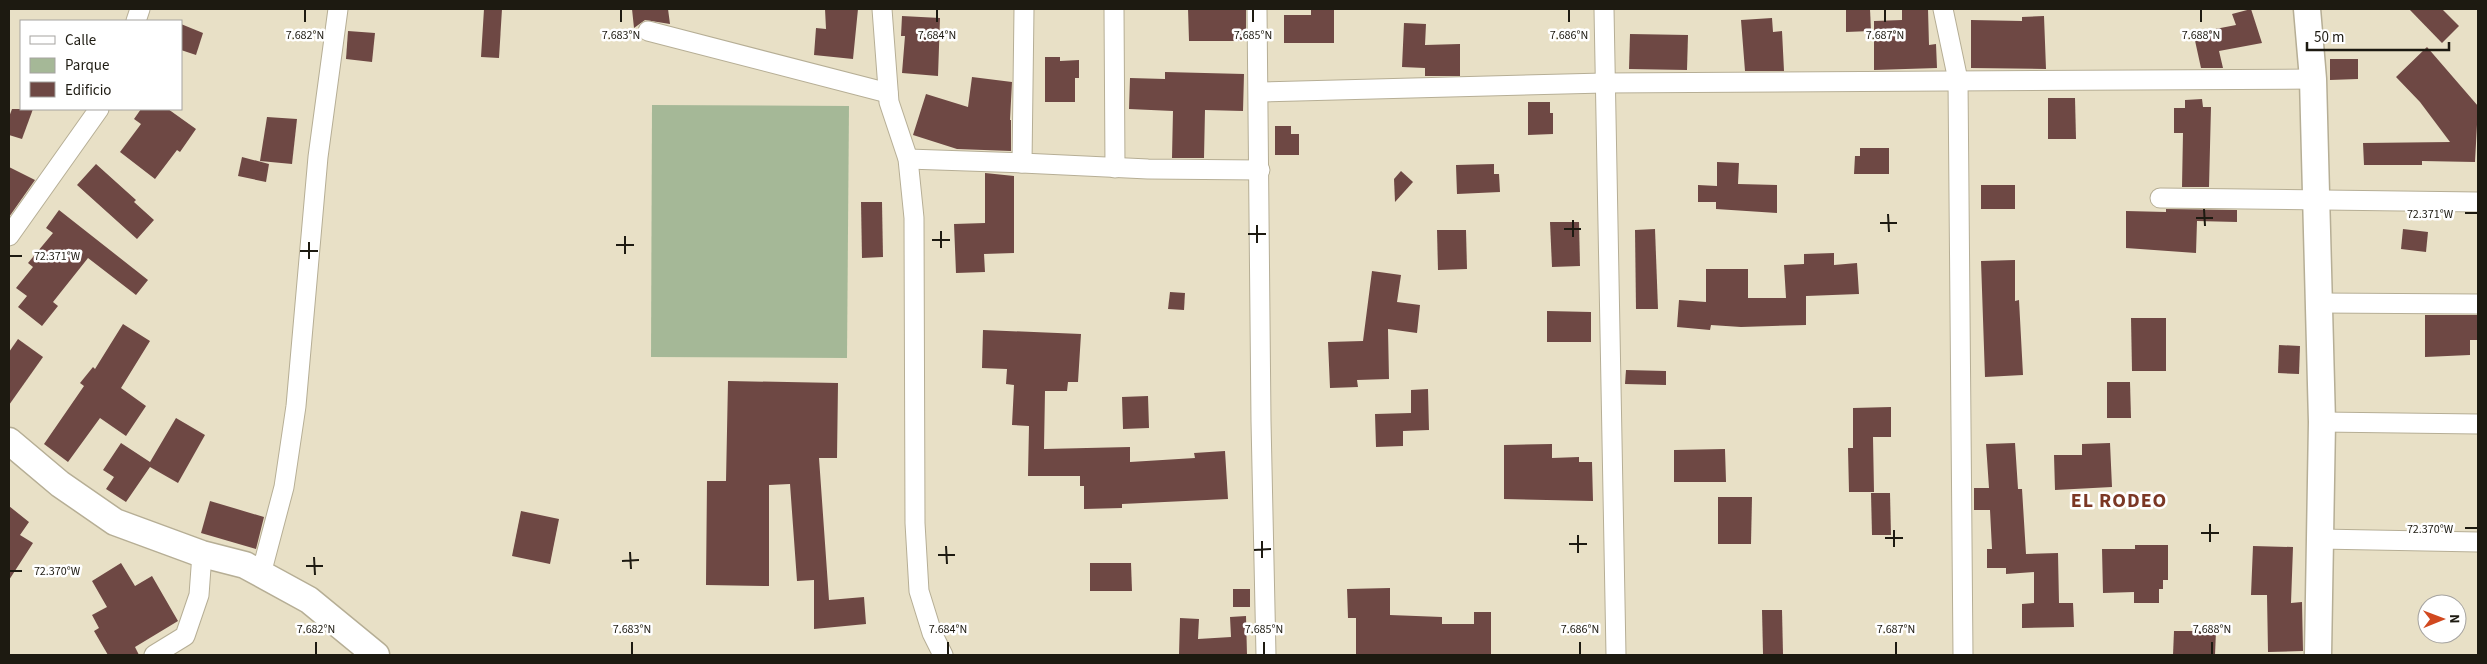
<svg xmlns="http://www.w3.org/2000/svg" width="2487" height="664" viewBox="0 0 2487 664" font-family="'Source Sans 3',sans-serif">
  <rect width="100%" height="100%" fill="#e8e0c6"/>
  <polygon fill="#a5b897" points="652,105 849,106 847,358 651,357"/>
  <g fill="#6e4844">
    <polygon points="484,9 502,9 499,58 481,57"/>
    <polygon points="632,9 668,9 670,24 645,20 634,28"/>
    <polygon points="825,9 858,9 853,59 814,55 816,28 826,29"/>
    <polygon points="1188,9 1246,9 1246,41 1189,41"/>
    <polygon points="1311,9 1334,9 1334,43 1284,43 1284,15 1311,15"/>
    <polygon points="1846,9 1870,9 1871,31 1846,32"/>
    <polygon points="1902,9 1928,9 1929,45 1936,44 1937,68 1874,70 1874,21 1902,20"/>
    <polygon points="2251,9 2262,43 2219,51 2223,68 2201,68 2194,36 2205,33 2205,31 2236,25 2232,14"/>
    <polygon points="2409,9 2442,9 2459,26 2442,43"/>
    <polygon points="902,16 940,18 938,76 902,73 905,36 901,36"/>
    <polygon points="2044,16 2046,69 1971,68 1971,20 2022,21 2022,17"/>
    <polygon points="1772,18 1773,32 1782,31 1784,71 1745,71 1741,20"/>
    <polygon points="1404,23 1426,24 1425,45 1460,44 1460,76 1425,76 1425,68 1402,67"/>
    <polygon points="181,24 203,33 196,55 181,50"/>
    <polygon points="348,31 375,33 372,62 346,59"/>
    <polygon points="1630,34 1688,35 1687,70 1629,69"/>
    <polygon points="2427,47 2478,106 2475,162 2422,161 2422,165 2364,165 2363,143 2450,142 2420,102 2396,77"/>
    <polygon points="1045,57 1060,57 1060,61 1079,60 1079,78 1075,78 1075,102 1045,102"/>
    <polygon points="2330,59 2358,59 2358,79 2330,80"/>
    <polygon points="1165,72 1244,74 1243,111 1205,110 1204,158 1172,158 1173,111 1129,109 1130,78 1165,79"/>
    <polygon points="972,77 1012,82 1010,120 1011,120 1011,151 957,149 913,135 926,94 968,107"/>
    <polygon points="2048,98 2075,98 2076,139 2048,139"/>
    <polygon points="2202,99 2203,107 2211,107 2209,187 2182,187 2183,133 2174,133 2174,108 2185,108 2185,100"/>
    <polygon points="1528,102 1550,102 1550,113 1553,113 1553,134 1528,135"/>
    <polygon points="12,109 33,109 22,139 9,135 9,117"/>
    <polygon points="141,109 168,109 196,129 180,152 177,150 155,179 120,152 141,124 134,119"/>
    <polygon points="267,117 297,119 292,164 260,161"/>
    <polygon points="1275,126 1291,126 1291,134 1299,134 1299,155 1275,155"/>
    <polygon points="1860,148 1889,148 1889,174 1854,174 1855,156 1860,156"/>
    <polygon points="242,157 269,164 266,182 238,176"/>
    <polygon points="1717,162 1739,163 1738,184 1777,185 1777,213 1716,209 1716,202 1698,202 1698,185 1717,186"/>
    <polygon points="96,164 136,200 134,202 154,220 137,239 77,185"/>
    <polygon points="1494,164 1494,174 1499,174 1500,192 1457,194 1456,165"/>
    <polygon points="9,167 35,180 9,217"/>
    <polygon points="1401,171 1413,182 1395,202 1394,179"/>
    <polygon points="985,173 1014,176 1014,253 984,254 985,272 956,273 954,224 985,223"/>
    <rect x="1981" y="185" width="34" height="24"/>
    <polygon points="861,202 882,202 883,257 862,258"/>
    <polygon points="2166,209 2237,210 2237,222 2197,221 2196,253 2126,248 2126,211 2166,212"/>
    <polygon points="59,210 148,280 136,295 88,258 53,302 58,306 42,326 18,307 27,296 16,288 33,267 28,263 53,233 46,228"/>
    <polygon points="1550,222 1579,222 1580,266 1552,267"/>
    <polygon points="1655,229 1658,309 1636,309 1635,230"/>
    <polygon points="2403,229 2428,232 2426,252 2401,249"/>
    <polygon points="1437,230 1466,230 1467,269 1438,270"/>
    <polygon points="1834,253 1834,265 1857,263 1859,294 1806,296 1806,325 1741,327 1711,325 1710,330 1677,327 1679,300 1706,302 1706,269 1748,269 1748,298 1786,298 1784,265 1804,264 1804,254"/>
    <polygon points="2015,260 2015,301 2019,300 2023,375 1985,377 1981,261"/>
    <polygon points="1372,271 1401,275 1397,302 1420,305 1417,333 1388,329 1389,379 1357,380 1358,387 1330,388 1328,342 1363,341"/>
    <polygon points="1170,292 1185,293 1184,310 1168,309"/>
    <polygon points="1547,311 1591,312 1591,342 1547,342"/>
    <polygon points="2425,315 2478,315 2478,340 2470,340 2470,355 2425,357"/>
    <polygon points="2131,318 2166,318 2166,371 2132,371"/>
    <polygon points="123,324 150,341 121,388 146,406 126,436 100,418 68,462 44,444 84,386 80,383 93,367 95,369"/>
    <polygon points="983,330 1081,334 1078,382 1068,382 1067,391 1045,391 1044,449 1130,447 1130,462 1195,458 1194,453 1225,451 1228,499 1122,504 1122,508 1084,509 1084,486 1080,486 1080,476 1028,476 1029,426 1012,425 1014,385 1006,384 1007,369 982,368"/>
    <polygon points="18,339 43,357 9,405 9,352"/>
    <polygon points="2279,345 2300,346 2299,374 2278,373"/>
    <polygon points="1626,370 1666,371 1666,385 1625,384"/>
    <polygon points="728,381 838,383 837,458 819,458 829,600 864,597 866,624 814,629 814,580 797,581 790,484 769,485 769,586 706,585 707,481 726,481"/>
    <polygon points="2107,382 2130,382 2131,418 2107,418"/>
    <polygon points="1428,389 1429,430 1403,431 1403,446 1376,447 1375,414 1411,413 1411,390"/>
    <polygon points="1148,396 1149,428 1123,429 1122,397"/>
    <polygon points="1891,407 1891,437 1873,437 1874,492 1849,492 1848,448 1853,448 1853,408"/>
    <polygon points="176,418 205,435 178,483 150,467 126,502 106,489 114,477 103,470 121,443 150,462"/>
    <polygon points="2015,443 2018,489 2022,489 2026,554 2058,553 2059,603 2073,603 2074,627 2022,628 2022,604 2034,603 2034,572 2006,574 2006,568 1987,568 1987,549 1992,549 1990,510 1974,510 1974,488 1989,488 1986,444"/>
    <polygon points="2110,443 2112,487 2055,490 2054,455 2082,455 2082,444"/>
    <polygon points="1552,444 1552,458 1579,457 1579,462 1592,462 1593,501 1504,499 1504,445"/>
    <polygon points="1725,449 1726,482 1674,482 1674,450"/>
    <polygon points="1871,493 1890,493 1891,535 1872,535"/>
    <polygon points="1718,497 1752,497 1751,544 1718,544"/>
    <polygon points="210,501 264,517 256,549 201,533"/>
    <polygon points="9,506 29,522 20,535 33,543 9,580"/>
    <polygon points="521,511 559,519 550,564 512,556"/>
    <polygon points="2135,545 2168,545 2168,580 2163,580 2163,589 2159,589 2159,603 2134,603 2134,592 2103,593 2102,549 2135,549"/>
    <polygon points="2253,546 2293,547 2291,603 2302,602 2303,651 2268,652 2267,595 2251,595"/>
    <polygon points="121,563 135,586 152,576 178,621 135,647 139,655 108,655 94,631 99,628 92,615 107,607 92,581"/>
    <polygon points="1090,563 1131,563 1132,591 1090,591"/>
    <polygon points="1390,588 1390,615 1442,617 1442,624 1474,624 1474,612 1491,612 1491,655 1356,655 1356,618 1348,618 1347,589"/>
    <rect x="1233" y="589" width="17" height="18"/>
    <polygon points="1762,610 1782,610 1783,654 1763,654"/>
    <polygon points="1246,616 1247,655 1179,655 1180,618 1199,619 1198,639 1231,637 1230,617"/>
    <polygon points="2174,631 2216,631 2215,655 2173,655"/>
  </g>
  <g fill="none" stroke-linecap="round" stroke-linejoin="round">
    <g stroke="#b6ae95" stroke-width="21">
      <g id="street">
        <polyline points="882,9 889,102 908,159 914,218 915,523 919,591 932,633 943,655"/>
        <polyline points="1024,9 1022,163 1148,169 1260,170"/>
        <polyline points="1114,9 1115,168"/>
        <polyline points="1257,9 1261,421 1266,655"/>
        <polyline points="1604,9 1616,655"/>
        <polyline points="1943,9 1958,80 1963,655"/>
        <polyline points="136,21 140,9"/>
        <polyline points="648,31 888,93"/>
        <polyline points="1260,92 1604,83 2313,79"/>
        <polyline points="908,159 1022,163"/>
        <polyline points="2160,198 2478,202"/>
        <polyline points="9,236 99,109"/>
        <polyline points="2319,303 2478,304"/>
        <polyline points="2322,422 2478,424"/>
        <polyline points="2320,539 2478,542"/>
        <polyline points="261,574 284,487 296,406 318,157 338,9"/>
        <polyline points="154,655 185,636 199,595 202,554"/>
      </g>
    </g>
    <g stroke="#b6ae95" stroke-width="29">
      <g id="secondary">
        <polyline points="2307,9 2313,79 2322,422 2318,655"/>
        <polyline points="9,441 60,484 115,522 202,554 245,565 309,600 376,655"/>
      </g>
    </g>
    <use href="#street" stroke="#fff" stroke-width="19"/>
    <use href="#secondary" stroke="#fff" stroke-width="26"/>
  </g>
  <path fill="none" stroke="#1d1a11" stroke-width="2" d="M305,10V22M621,10V22M937,10V22M1253,10V22M1569,10V22M1885,10V22M2201,10V22M2204,209L2205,226M2465,213H2477M1888,214L1889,232M2196,218H2213M1573,220V237M1880,223H1897M1257,225V243M1564,229H1581M941,231V248M1248,234H1266M625,236V254M932,240H950M309,242V259M616,245H634M300,251H318M10,256H22M2210,524V542M2465,528H2477M1894,530V547M2201,533H2219M1578,535V553M1885,538H1903M1262,541V558M1569,544H1587M946,546L947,564M1254,550L1271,549M630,552L631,569M938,555H955M314,557L315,575M622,561L639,560M306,566H323M10,571H22M316,642V654M632,642V654M948,642V654M1264,642V654M1580,642V654M1896,642V654M2212,642V654"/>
  <g text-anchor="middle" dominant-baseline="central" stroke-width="5" stroke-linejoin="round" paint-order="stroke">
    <g font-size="20" font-weight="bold" letter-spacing="1" fill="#7b3724" stroke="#fff">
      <text x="2119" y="501">EL RODEO</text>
    </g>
  </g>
  <g font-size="12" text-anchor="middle" fill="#1d1a11" stroke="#fff" stroke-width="5" stroke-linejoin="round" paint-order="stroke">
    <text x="305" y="39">7.682°N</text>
    <text x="621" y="39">7.683°N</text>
    <text x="937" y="39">7.684°N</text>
    <text x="1253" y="39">7.685°N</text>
    <text x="1569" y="39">7.686°N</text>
    <text x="1885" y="39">7.687°N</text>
    <text x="2201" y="39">7.688°N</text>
    <text x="2430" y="218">72.371°W</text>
    <text x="57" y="260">72.371°W</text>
    <text x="2430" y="533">72.370°W</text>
    <text x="57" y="575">72.370°W</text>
    <text x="316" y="633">7.682°N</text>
    <text x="632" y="633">7.683°N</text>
    <text x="948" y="633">7.684°N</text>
    <text x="1264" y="633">7.685°N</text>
    <text x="1580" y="633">7.686°N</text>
    <text x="1896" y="633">7.687°N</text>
    <text x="2212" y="633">7.688°N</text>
  </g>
  <rect width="2487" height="664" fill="none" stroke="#1d1a11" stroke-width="20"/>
  <rect x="20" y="20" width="162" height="90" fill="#ffffff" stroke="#a5a3a0"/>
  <rect x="30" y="36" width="25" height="8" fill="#ffffff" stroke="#a5a3a0"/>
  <text x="65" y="45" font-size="15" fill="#1d1a11">Calle</text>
  <rect x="30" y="58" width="25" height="15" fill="#a5b897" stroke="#a5a3a0"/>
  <text x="65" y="70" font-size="15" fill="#1d1a11">Parque</text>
  <rect x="30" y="82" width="25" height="15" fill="#6e4844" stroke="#a5a3a0"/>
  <text x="65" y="95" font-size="15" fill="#1d1a11">Edificio</text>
  <g transform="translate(2442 619) rotate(89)"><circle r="24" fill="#ffffff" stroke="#a5a3a0"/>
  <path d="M0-4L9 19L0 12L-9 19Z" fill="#d1481f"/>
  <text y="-8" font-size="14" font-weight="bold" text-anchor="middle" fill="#1d1a11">N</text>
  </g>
  <path d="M2307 42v8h142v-8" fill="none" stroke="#1d1a11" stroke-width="2.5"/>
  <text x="2314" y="42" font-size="15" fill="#1d1a11" stroke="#ffffff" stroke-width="4" paint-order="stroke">50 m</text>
</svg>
